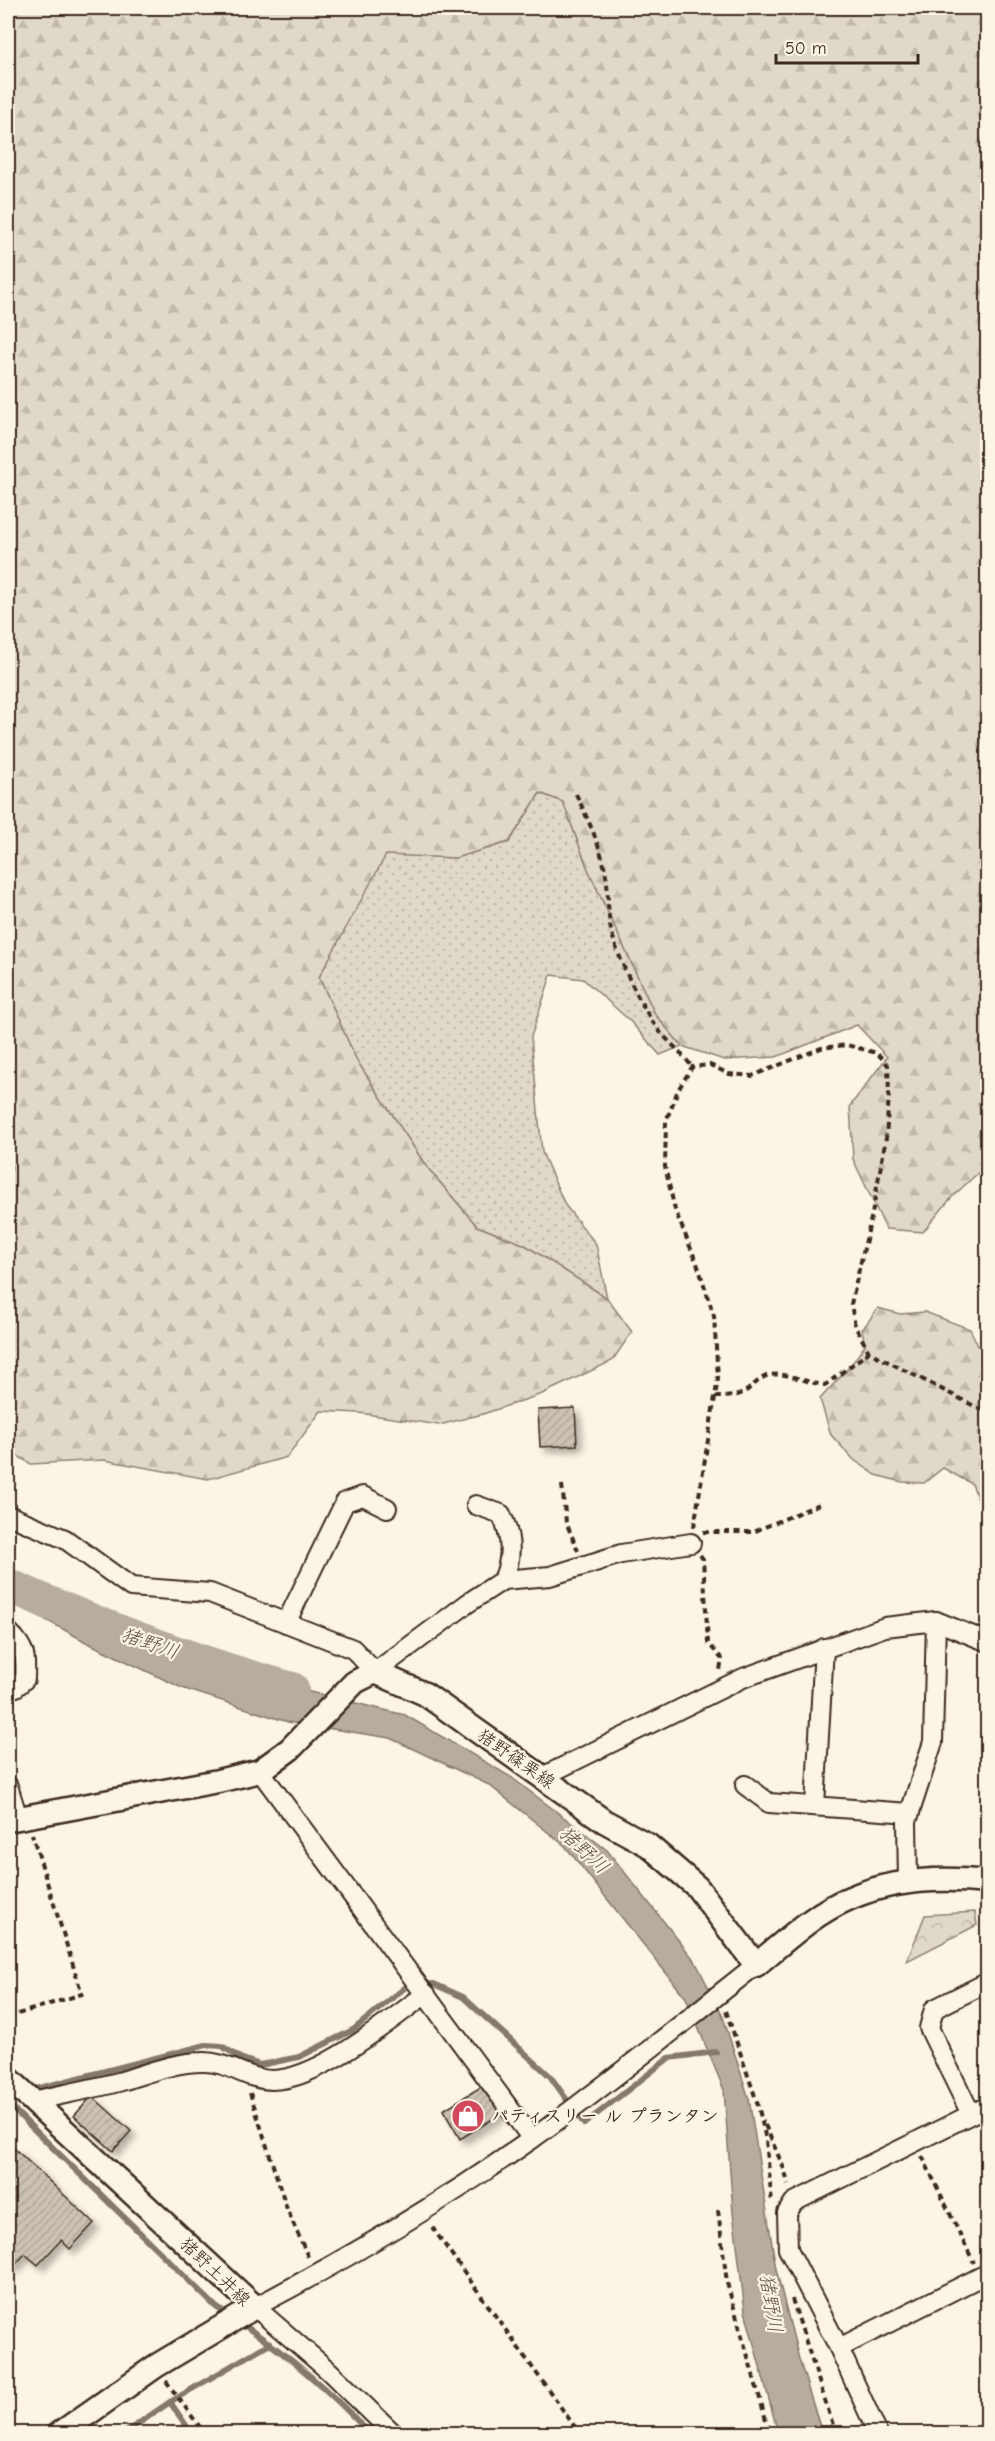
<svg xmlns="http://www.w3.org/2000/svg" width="995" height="2441" viewBox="0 0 995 2441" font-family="'Comic Neue','Klee One',sans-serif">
  <defs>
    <pattern id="grass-dots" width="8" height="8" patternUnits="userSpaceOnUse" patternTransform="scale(1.5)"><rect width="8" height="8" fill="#e0d8c8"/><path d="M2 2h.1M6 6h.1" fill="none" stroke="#c1baab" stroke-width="1.8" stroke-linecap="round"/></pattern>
    <pattern id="forest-firs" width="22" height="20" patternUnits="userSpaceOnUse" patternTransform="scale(1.5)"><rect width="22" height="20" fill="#e0d8c8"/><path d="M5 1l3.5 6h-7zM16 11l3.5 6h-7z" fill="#c1baab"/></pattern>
    <pattern id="park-crowns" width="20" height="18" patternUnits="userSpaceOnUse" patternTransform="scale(1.5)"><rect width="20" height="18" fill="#e0d8c8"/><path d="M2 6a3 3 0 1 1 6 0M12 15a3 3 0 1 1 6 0" fill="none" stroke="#c1baab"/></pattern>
    <pattern id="building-hatch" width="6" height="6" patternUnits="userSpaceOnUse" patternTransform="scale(1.5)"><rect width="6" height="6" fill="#ccc2b3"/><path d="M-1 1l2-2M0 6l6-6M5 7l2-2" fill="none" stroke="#b0a79a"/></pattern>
    <filter id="shadow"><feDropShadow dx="5.5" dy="5.5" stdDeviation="3" flood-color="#0004"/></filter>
  </defs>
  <rect width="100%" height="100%" fill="#fcf5e5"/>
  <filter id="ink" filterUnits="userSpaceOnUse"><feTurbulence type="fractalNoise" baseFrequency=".0167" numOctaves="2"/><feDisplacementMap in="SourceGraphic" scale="12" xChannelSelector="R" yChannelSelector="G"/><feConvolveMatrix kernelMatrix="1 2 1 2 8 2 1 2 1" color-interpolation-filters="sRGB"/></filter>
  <g filter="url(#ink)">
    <polygon fill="url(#grass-dots)" stroke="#8e8173" stroke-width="1.5" points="540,793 563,802 588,869 655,1014 682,1046 660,1055 629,1020 583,979 551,975 531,1037 542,1152 565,1205 596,1244 607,1298 525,1245 477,1226 426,1166 357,1061 319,977 386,854 455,858 509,842"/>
    <g fill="url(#forest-firs)" stroke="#8e8173" stroke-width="1.5">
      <polygon points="8,8 987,8 987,1175 978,1173 951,1198 923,1232 886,1229 853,1159 850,1106 887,1057 857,1025 776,1057 724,1060 682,1046 655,1014 588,869 563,802 540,793 509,842 455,858 386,855 319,977 357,1061 426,1166 477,1226 525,1245 607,1298 632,1332 612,1361 542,1394 483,1414 439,1425 359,1413 321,1411 287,1457 208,1479 104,1460 31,1464 8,1450 8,1183 12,1167 8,1156"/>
      <polygon points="878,1308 900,1314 925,1312 970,1329 987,1364 987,1506 980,1505 972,1484 943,1468 924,1483 902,1482 876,1475 854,1460 831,1435 820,1399 851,1365 865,1345 862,1330"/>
    </g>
    <polygon fill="url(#park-crowns)" stroke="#8e8173" stroke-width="1.5" points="975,1912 977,1925 907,1961 925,1915"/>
    <polygon fill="#b7ad9e" stroke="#85796b" stroke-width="1.5" points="8,1573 89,1621 252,1678 405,1715 511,1777 607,1850 695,1961 722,2014 749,2099 776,2269 799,2359 822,2433 778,2433 745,2311 733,2212 724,2090 686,1998 565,1846 489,1785 390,1738 288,1722 182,1688 88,1643 8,1599"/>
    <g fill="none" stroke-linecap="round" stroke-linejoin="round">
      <g stroke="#85796b" stroke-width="6">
        <polyline points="28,2091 206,2045 222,2046 240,2058 260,2065 299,2057 353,2030 407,1986 434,1984 463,1997 550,2076 584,2124 669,2058 716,2052"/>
        <polyline points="8,2104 216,2307 231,2317"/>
        <path d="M239,2322C287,2354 330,2391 370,2434"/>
        <polyline points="170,2402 192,2434"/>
        <polyline points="123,2434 170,2402 270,2343"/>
      </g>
      <path stroke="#b7ad9e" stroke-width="34" d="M8,1585C100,1626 194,1662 292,1689"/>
    </g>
    <g fill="url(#building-hatch)" stroke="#3b2a1e" stroke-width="1.5" filter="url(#shadow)">
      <polygon points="575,1408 577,1445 540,1447 538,1410"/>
      <polygon points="484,2085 501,2114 460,2139 443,2110"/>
      <polygon points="92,2096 131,2131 113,2151 74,2116"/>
      <polygon points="14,2148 94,2223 70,2249 61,2240 38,2265 25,2254 11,2269 8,2266 8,2155"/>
    </g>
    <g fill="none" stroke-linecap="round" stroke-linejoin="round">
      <g stroke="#3b2a1e" stroke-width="22">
        <g id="minor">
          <path d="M476,1505L501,1514C512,1536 513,1557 503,1580"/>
          <polyline points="8,1515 65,1539 131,1587 210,1593 353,1649 375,1672 468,1603 503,1580 550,1576 621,1554 691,1543"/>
          <polyline points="286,1623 345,1502 363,1496 387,1508"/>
          <path d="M8,1689L16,1687L25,1679C26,1657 26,1649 10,1633"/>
          <polyline points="260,1771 532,2139"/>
          <polyline points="542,1777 743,1678 885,1627 936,1621 988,1642"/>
          <polyline points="745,1785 769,1803 910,1813"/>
          <polyline points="8,1786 18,1818"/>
          <polyline points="815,1806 824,1648"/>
          <polyline points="908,1882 907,1821 933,1742 936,1621"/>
          <path d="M33,2101C63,2094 93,2089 122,2081C148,2073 175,2062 202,2062C228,2061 247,2080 272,2080C319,2080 388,2021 426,1994"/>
          <polyline points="971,2114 929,2028 934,2009 988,1982"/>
          <polyline points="839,2348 988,2273"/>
          <path d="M394,2434L329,2371L255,2307C351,2257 444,2201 532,2139C609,2084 682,2023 756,1965"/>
          <polyline points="878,2434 839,2348 788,2249 787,2213 794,2202 988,2106"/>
        </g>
      </g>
      <g stroke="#3b2a1e" stroke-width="27">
        <g id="major">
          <path d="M8,1820L218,1781L260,1771L290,1749L355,1682L375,1672L425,1694L604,1821L648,1845L697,1887L756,1965C774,1950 791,1935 810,1921C863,1882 924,1875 988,1882"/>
          <polyline points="8,2078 255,2307 156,2366 59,2434"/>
        </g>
      </g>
      <g stroke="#3b2a1e" stroke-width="4" stroke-dasharray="6 4.5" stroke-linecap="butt">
        <path d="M576,794C588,820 601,846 606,875C609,893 607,912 611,930C617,957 643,1012 661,1033C671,1044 683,1054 692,1067"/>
        <path d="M715,1397C724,1397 734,1397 743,1393C752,1388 759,1377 770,1375C790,1372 805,1383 825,1385L869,1352"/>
        <polyline points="562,1485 566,1522 578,1551"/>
        <polyline points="694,1527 718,1378 714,1316 698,1266 675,1210 665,1167 666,1121 678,1090 692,1067 710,1065 729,1074 752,1076 821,1048 847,1045 877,1053 888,1065 889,1093 886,1138 872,1214 851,1304 855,1326 869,1352 988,1413"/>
        <polyline points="703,1532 753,1532 822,1503"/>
        <polyline points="700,1555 703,1559 708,1643 722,1659 720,1670"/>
        <polyline points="726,2011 758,2105 766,2140 772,2204"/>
        <polyline points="8,2017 82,1994 32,1834"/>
        <polyline points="250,2093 287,2209 309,2259"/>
        <polyline points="765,2125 785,2171 788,2185"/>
        <polyline points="922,2156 974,2263"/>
        <polyline points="718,2210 727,2283 770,2434"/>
        <polyline points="432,2227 580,2434"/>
        <polyline points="792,2299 836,2434"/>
        <polyline points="166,2381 205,2434"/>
      </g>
      <use href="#minor" stroke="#fcf5e5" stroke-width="18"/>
      <use href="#major" stroke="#fcf5e5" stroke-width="22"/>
    </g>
  </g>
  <defs>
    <g id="shop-disc" transform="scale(1.725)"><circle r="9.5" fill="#d1495b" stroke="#fcf5e5"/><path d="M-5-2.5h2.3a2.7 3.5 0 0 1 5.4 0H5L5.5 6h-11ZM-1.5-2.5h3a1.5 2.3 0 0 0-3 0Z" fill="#fff"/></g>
  </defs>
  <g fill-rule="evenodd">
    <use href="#shop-disc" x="468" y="2116"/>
  </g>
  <g text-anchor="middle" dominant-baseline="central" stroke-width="4.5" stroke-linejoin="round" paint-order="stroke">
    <g font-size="18" fill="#3b2a1e" stroke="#fcf5e5">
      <text transform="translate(516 1759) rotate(35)">猪野篠栗線</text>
      <text transform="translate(215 2272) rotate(44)">猪野土井線</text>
    </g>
    <g font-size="18" font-weight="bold" fill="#3b2a1e" stroke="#fcf5e5" text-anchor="start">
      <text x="491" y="2116">パティスリー ル プランタン</text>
    </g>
    <g font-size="20" font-style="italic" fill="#605144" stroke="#fcf5e5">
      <text transform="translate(150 1643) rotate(19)">猪野川</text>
      <text transform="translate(584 1850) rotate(43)">猪野川</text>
      <text transform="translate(771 2303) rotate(81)">猪野川</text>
    </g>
  </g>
  <rect width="995" height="2441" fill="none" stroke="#fcf5e5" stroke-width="30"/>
  <rect x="15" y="15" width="965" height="2411" fill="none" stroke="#3b2a1e" stroke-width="2" filter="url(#ink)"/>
  <path d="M776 54v9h142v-9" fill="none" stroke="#3b2a1e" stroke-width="3"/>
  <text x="785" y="54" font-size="18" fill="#3b2a1e" stroke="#fcf5e5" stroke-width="4.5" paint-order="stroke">50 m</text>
</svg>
